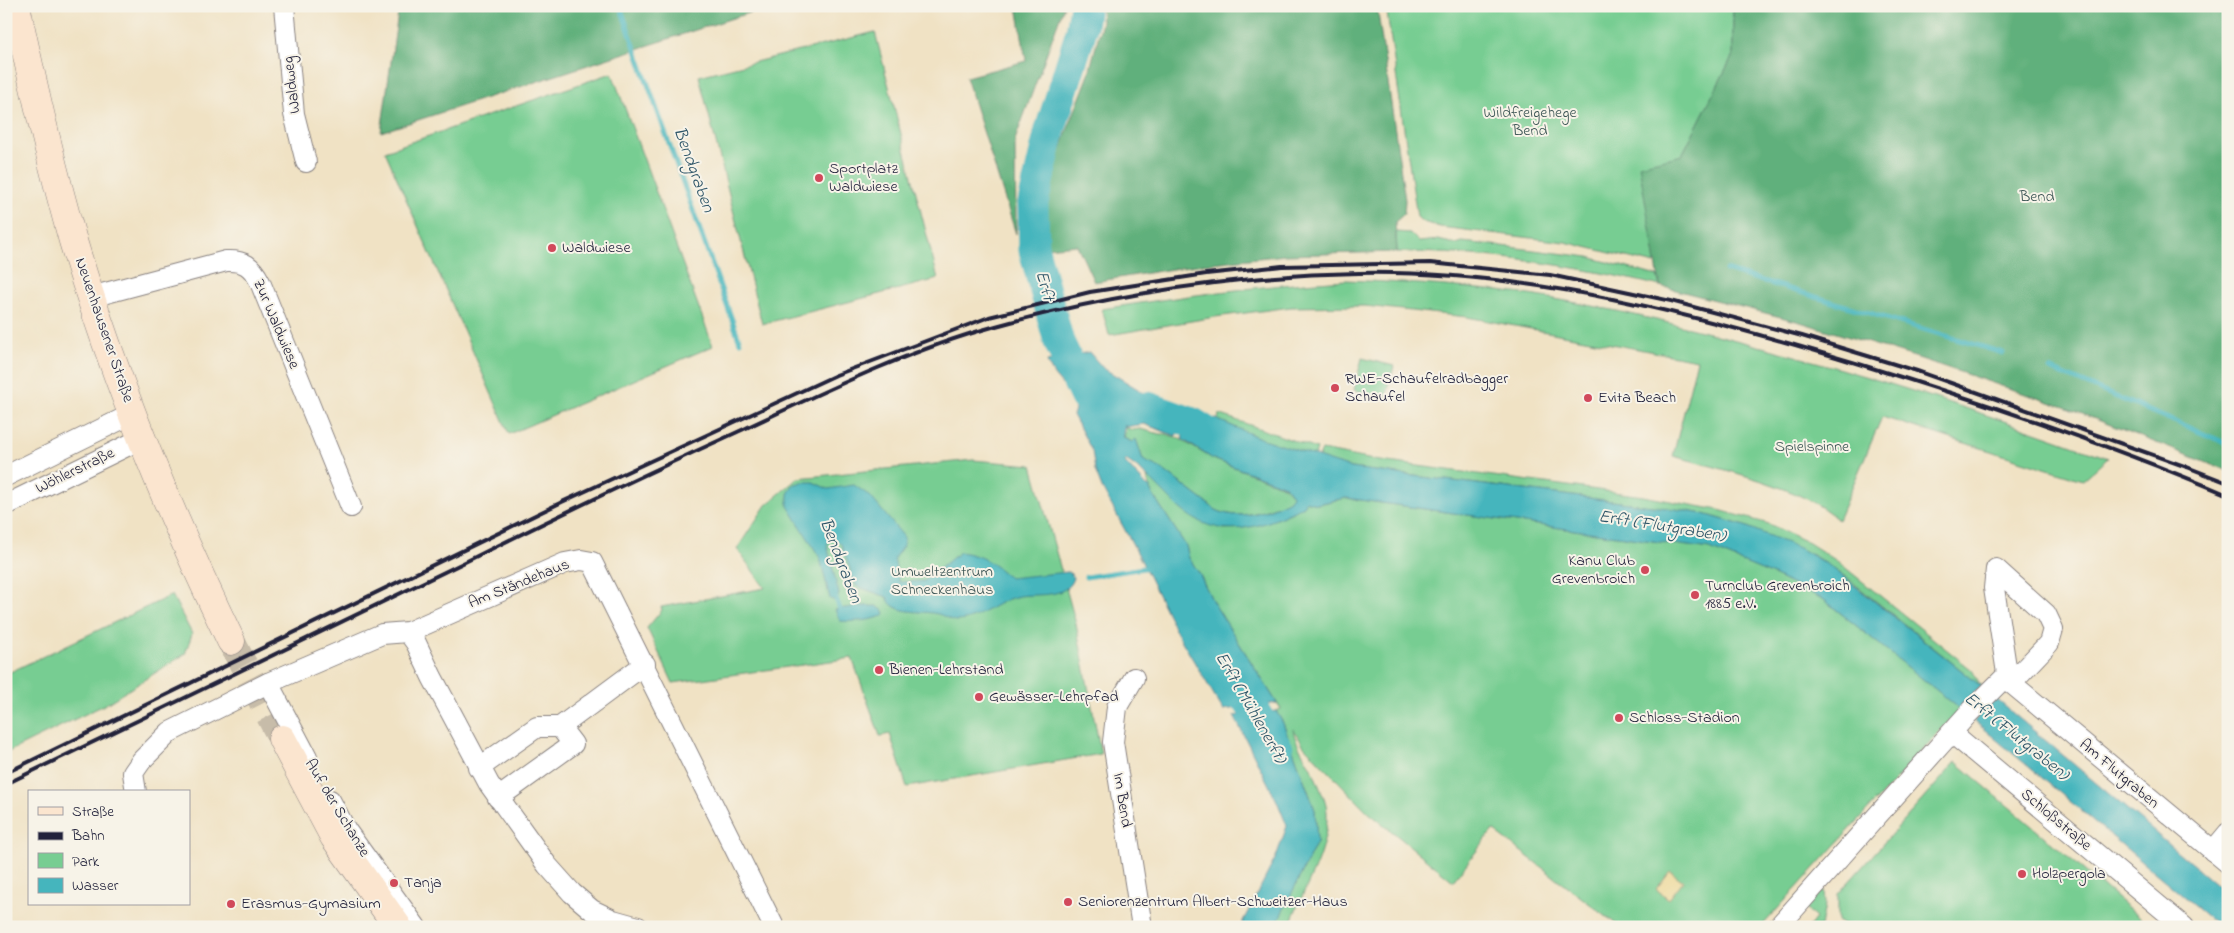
<svg xmlns="http://www.w3.org/2000/svg" width="2234" height="933" viewBox="0 0 2234 933" font-family="'Indie Flower',sans-serif">
  <rect width="100%" height="100%" fill="#f7f3e8"/>
  <filter id="ink" filterUnits="userSpaceOnUse"><feTurbulence type="fractalNoise" baseFrequency=".02" numOctaves="2"/><feDisplacementMap in="SourceGraphic" scale="10" xChannelSelector="R" yChannelSelector="G"/><feConvolveMatrix kernelMatrix="1 2 1 2 8 2 1 2 1" color-interpolation-filters="sRGB"/></filter>
  <filter id="wash" filterUnits="userSpaceOnUse"><feTurbulence type="fractalNoise" baseFrequency=".0096" numOctaves="4" result="noise"/><feDisplacementMap in="SourceGraphic" scale="20" xChannelSelector="R" yChannelSelector="G"/><feGaussianBlur stdDeviation="1.12" result="paint"/><feColorMatrix in="noise" values="0 0 0 0 0 0 0 0 0 0 0 0 0 0 0 0 0 1.4 0 .05"/><feComposite in="paint" operator="in"/></filter>
  <g filter="url(#wash)">
    <rect width="100%" height="100%" fill="#f0e2c4"/>
    <g fill="#77cd92" stroke="#4c7866">
      <polygon points="1386,6 1733,6 1733,55 1682,155 1653,251 1655,264 1565,242 1440,227 1423,222 1417,217"/>
      <polygon points="875,32 938,279 762,324 699,76"/>
      <polygon points="612,73 713,346 509,434 385,151"/>
      <path d="M1396,232L1410,233L1419,242L1438,240L1456,244L1462,242L1502,246L1589,257L1657,276L1660,286C1574,265 1485,252 1397,252Z"/>
      <path d="M1346,280C1412,283 1478,287 1543,297C1605,307 1667,322 1728,338C1857,371 1983,412 2108,458L2083,480L1882,417L1838,520C1806,488 1718,468 1673,456L1697,360L1467,317L1365,306L1291,307L1215,317L1109,335L1102,309C1183,296 1264,285 1346,280Z"/>
      <polygon points="1362,358 1394,366 1386,398 1354,390"/>
      <polygon points="1219,414 1317,449 1314,458 1260,438 1218,420"/>
      <path d="M1126,427L1132,430L1140,429L1160,434H1166L1178,438L1213,459L1285,487L1292,495L1291,500C1269,511 1238,521 1216,510L1162,469L1143,460L1136,440L1132,442L1124,438Z"/>
      <polygon points="1322,450 1373,460 1643,496 1719,510 1769,524 1809,543 1837,561 1972,670 1981,686 1847,578 1813,555 1745,526 1704,514 1675,509 1351,468 1318,459"/>
      <polygon points="973,460 1032,465 1076,624 1101,754 907,787 890,734 880,736 852,658 673,683 647,628 662,610 661,607 765,588 737,549 766,505 798,478"/>
      <path d="M1147,477L1223,529C1252,528 1279,520 1304,506V501L1317,504L1346,498L1710,549L1769,573L1823,599L1960,709L1761,927H1620L1493,830L1453,881L1368,812L1304,746L1293,729C1296,748 1311,763 1317,781C1321,791 1327,803 1327,814C1328,854 1302,891 1289,927H1275L1317,842L1315,810L1283,723L1276,711L1281,709L1213,602L1199,573L1189,558L1186,546L1150,490Z"/>
      <polygon points="172,595 192,634 185,654 106,704 6,753 6,674"/>
      <polygon points="1956,762 2151,927 1854,927 1838,922 1838,894"/>
      <polygon points="1824,890 1825,904 1821,927 1809,927 1816,918 1804,907"/>
    </g>
    <g fill="#61b07c" stroke="#42695c">
      <polygon points="399,6 770,6 381,132"/>
      <polygon points="1017,6 1064,6 1015,140 1016,234 966,77 1026,61"/>
      <polygon points="1101,6 1377,6 1405,200 1404,214 1395,222 1397,252 1286,255 1203,264 1094,282 1077,245 1046,248 1045,197 1067,131 1088,77 1102,22"/>
      <polygon points="1733,6 2228,6 2228,471 2067,408 1921,359 1800,322 1660,286 1639,165 1682,155 1733,55"/>
    </g>
    <polygon fill="#eeda9e" stroke="#887e6c" points="1670,871 1683,881 1669,899 1656,889"/>
    <g fill="#45b5bd" stroke="#346c7c">
      <path d="M1089,352L1103,368L1138,389L1152,402L1184,414L1180,424L1146,413L1179,426L1176,436L1144,424L1125,427V425L1123,433L1124,438L1132,442L1136,439L1143,460L1162,469L1216,510C1238,521 1269,512 1290,500L1292,495L1285,486L1213,459L1182,439L1190,416L1197,418L1216,419L1260,438L1351,468L1675,509L1704,514L1745,526L1799,548L1830,566L1981,686L1960,709L1823,599L1769,573L1710,549L1346,498L1317,504L1305,501L1304,506C1260,529 1217,543 1177,506C1161,490 1145,472 1126,460L1125,462L1147,486L1150,487V490L1186,546L1189,558L1199,573L1213,602L1277,703L1223,710L1177,633L1138,554L1102,488L1095,470L1092,451L1073,415C1080,399 1067,391 1058,380C1053,375 1050,368 1047,362Z"/>
      <path d="M802,482H813L828,489L854,485L870,496L904,537L903,546L894,558L899,582L924,581L960,552C981,555 994,563 1009,578L1068,572L1071,574L1073,578C1066,601 1032,592 1015,597C995,602 980,619 959,621C952,622 945,616 938,614C925,611 908,613 897,608C891,605 889,602 887,597L856,586L841,544L836,540H830L827,545L839,594L836,601L830,599L820,558L788,506V494L793,485Z"/>
      <path d="M861,606H877L885,612L884,615C873,621 853,622 840,621L835,610L838,609Z"/>
      <polygon points="1995,698 2228,894 2228,927 2220,927 1974,721"/>
      <polygon points="1276,711 1283,723 1315,810 1317,842 1275,927 1240,927 1276,857 1287,826 1277,801 1234,716"/>
    </g>
    <g fill="none" stroke-linecap="round" stroke-linejoin="round">
      <g stroke="#45b5bd" stroke-width="5">
        <polyline points="620,6 740,342"/>
        <polyline points="1726,270 2003,353"/>
        <polyline points="2050,369 2228,444"/>
        <polyline points="1086,577 1150,567"/>
        <polyline points="834,594 842,614"/>
      </g>
      <g stroke="#45b5bd" stroke-width="31">
        <polyline points="1085,6 1081,32 1050,130 1033,203 1034,250 1059,342 1085,397"/>
        <polyline points="1141,408 1148,407 1193,423 1215,437 1226,441"/>
        <polyline points="1229,671 1278,749"/>
      </g>
    </g>
  </g>
  <g filter="url(#ink)">
    <g fill="none" stroke-linecap="round" stroke-linejoin="round">
      <polyline stroke="#c7bca9" stroke-width="28" stroke-dasharray="28 14" stroke-linecap="butt" points="231,641 282,739"/>
      <g stroke="#898280" stroke-width="22">
        <g id="street">
          <polyline points="284,6 294,114 306,162"/>
          <path d="M91,297L226,261C244,260 252,266 260,282L351,507"/>
          <polyline points="6,476 134,413"/>
          <polyline points="6,505 143,438"/>
          <polyline points="408,632 416,643 432,677 489,784 547,865 572,893 592,910 613,920 638,927"/>
          <polyline points="1134,678 1117,707 1113,742 1142,927"/>
          <polyline points="2008,680 1994,588 1996,569 2046,614 2053,629 2049,643 2011,683"/>
          <polyline points="268,683 307,757"/>
          <polyline points="1952,733 2184,927"/>
          <polyline points="479,768 537,727 560,727"/>
          <polyline points="136,792 133,773 142,760 170,732 268,683 382,634 408,632 565,563 581,560 592,562 774,927"/>
          <polyline points="498,798 573,744 560,727 645,664"/>
          <polyline points="330,800 346,830 416,927"/>
          <polyline points="2213,851 2228,833"/>
          <polyline points="1778,927 1967,715 2003,679 2011,683 2228,863"/>
        </g>
      </g>
      <g stroke="#898280" stroke-width="29">
        <g id="secondary">
          <path d="M16,6C33,85 51,164 73,241C114,378 169,513 231,641"/>
          <polyline points="282,739 334,837 398,927"/>
        </g>
      </g>
      <use href="#street" stroke="#fff" stroke-width="20"/>
      <use href="#secondary" stroke="#fbe5cf" stroke-width="28"/>
      <g stroke="#22223b" stroke-width="4">
        <polyline points="6,773 562,502 836,375 989,317 1090,292 1206,274 1282,266 1430,263 1550,275 1671,301 1802,336 1917,371 2187,467 2228,483"/>
        <path d="M6,784C159,710 313,637 465,562C557,516 650,472 744,429C825,391 909,350 996,326C1114,294 1237,275 1359,273C1529,270 1698,315 1859,364C1983,402 2108,444 2228,495"/>
      </g>
    </g>
  </g>
  <g fill="#d1495b" stroke="#f7f3e8" stroke-width="2">
    <circle cx="819" cy="178" r="5"/>
    <circle cx="552" cy="248" r="5"/>
    <circle cx="1335" cy="388" r="5"/>
    <circle cx="1588" cy="398" r="5"/>
    <circle cx="1645" cy="570" r="5"/>
    <circle cx="1695" cy="595" r="5"/>
    <circle cx="879" cy="670" r="5"/>
    <circle cx="979" cy="697" r="5"/>
    <circle cx="1619" cy="718" r="5"/>
    <circle cx="2022" cy="874" r="5"/>
    <circle cx="394" cy="883" r="5"/>
    <circle cx="1068" cy="902" r="5"/>
    <circle cx="231" cy="904" r="5"/>
  </g>
  <g text-anchor="middle" dominant-baseline="central" stroke-width="4" stroke-linejoin="round" paint-order="stroke">
    <g font-size="16" fill="#22223b" stroke="#f7f3e8">
      <text transform="translate(292 85) rotate(-97)">Waldweg</text>
      <text transform="translate(276 324) rotate(67)">Zur Waldwiese</text>
      <text transform="translate(104 330) rotate(71)">Neuenhausener Straße</text>
      <text transform="translate(75 471) rotate(-26)">Wöhlerstraße</text>
      <text transform="translate(519 584) rotate(-22)">Am Ständehaus</text>
      <text transform="translate(2119 774) rotate(40)">Am Flutgraben</text>
      <text transform="translate(1122 800) rotate(81)">Im Bend</text>
      <text transform="translate(337 808) rotate(59)">Auf der Schanze</text>
      <text transform="translate(2056 820) rotate(40)">Schloßstraße</text>
    </g>
    <g font-size="16" fill="#3c5555" stroke="#f7f3e8">
      <text x="1530" y="113">Wildfreigehege<tspan x="1530" dy="18">Bend</tspan></text>
      <text x="2037" y="197">Bend</text>
      <text x="1812" y="447">Spielspinne</text>
      <text x="942" y="572">Umweltzentrum<tspan x="942" dy="18">Schneckenhaus</tspan></text>
    </g>
    <g font-size="16" fill="#22223b" stroke="#f7f3e8" text-anchor="start">
      <text x="829" y="169">Sportplatz<tspan x="829" dy="18">Waldwiese</tspan></text>
      <text x="562" y="248">Waldwiese</text>
      <text x="1345" y="379">RWE-Schaufelradbagger<tspan x="1345" dy="18">Schaufel</tspan></text>
      <text x="1598" y="398">Evita Beach</text>
      <text x="1635" y="561" text-anchor="end">Kanu Club<tspan x="1635" dy="18">Grevenbroich</tspan></text>
      <text x="1705" y="586">Turnclub Grevenbroich<tspan x="1705" dy="18">1885 e.V.</tspan></text>
      <text x="889" y="670">Bienen-Lehrstand</text>
      <text x="989" y="697">Gewässer-Lehrpfad</text>
      <text x="1629" y="718">Schloss-Stadion</text>
      <text x="2032" y="874">Holzpergola</text>
      <text x="404" y="883">Tanja</text>
      <text x="1078" y="902">Seniorenzentrum Albert-Schweitzer-Haus</text>
      <text x="241" y="904">Erasmus-Gymasium</text>
    </g>
    <g font-size="18" font-style="italic" fill="#2e5568" stroke="#f7f3e8">
      <text transform="translate(693 170) rotate(70)">Bendgraben</text>
      <text transform="translate(1044 286) rotate(75)">Erft</text>
      <text transform="translate(1662 527) rotate(9)">Erft (Flutgraben)</text>
      <text transform="translate(840 561) rotate(69)">Bendgraben</text>
      <text transform="translate(1250 708) rotate(60)">Erft (Mühlenerft)</text>
      <text transform="translate(2016 737) rotate(39)">Erft (Flutgraben)</text>
    </g>
  </g>
  <rect width="2234" height="933" fill="none" stroke="#f7f3e8" stroke-width="25"/>
  <rect x="28" y="790" width="162" height="115" fill="#f7f3e8" stroke="#a29fa3"/>
  <rect x="38" y="807" width="25" height="8" fill="#fbe5cf" stroke="#a29fa3"/>
  <text x="72" y="816" font-size="15" fill="#22223b">Straße</text>
  <rect x="38" y="832" width="25" height="8" fill="#22223b" stroke="#a29fa3"/>
  <text x="72" y="840" font-size="15" fill="#22223b">Bahn</text>
  <rect x="38" y="853" width="25" height="15" fill="#77cd92" stroke="#a29fa3"/>
  <text x="72" y="866" font-size="15" fill="#22223b">Park</text>
  <rect x="38" y="878" width="25" height="15" fill="#45b5bd" stroke="#a29fa3"/>
  <text x="72" y="890" font-size="15" fill="#22223b">Wasser</text>
</svg>
